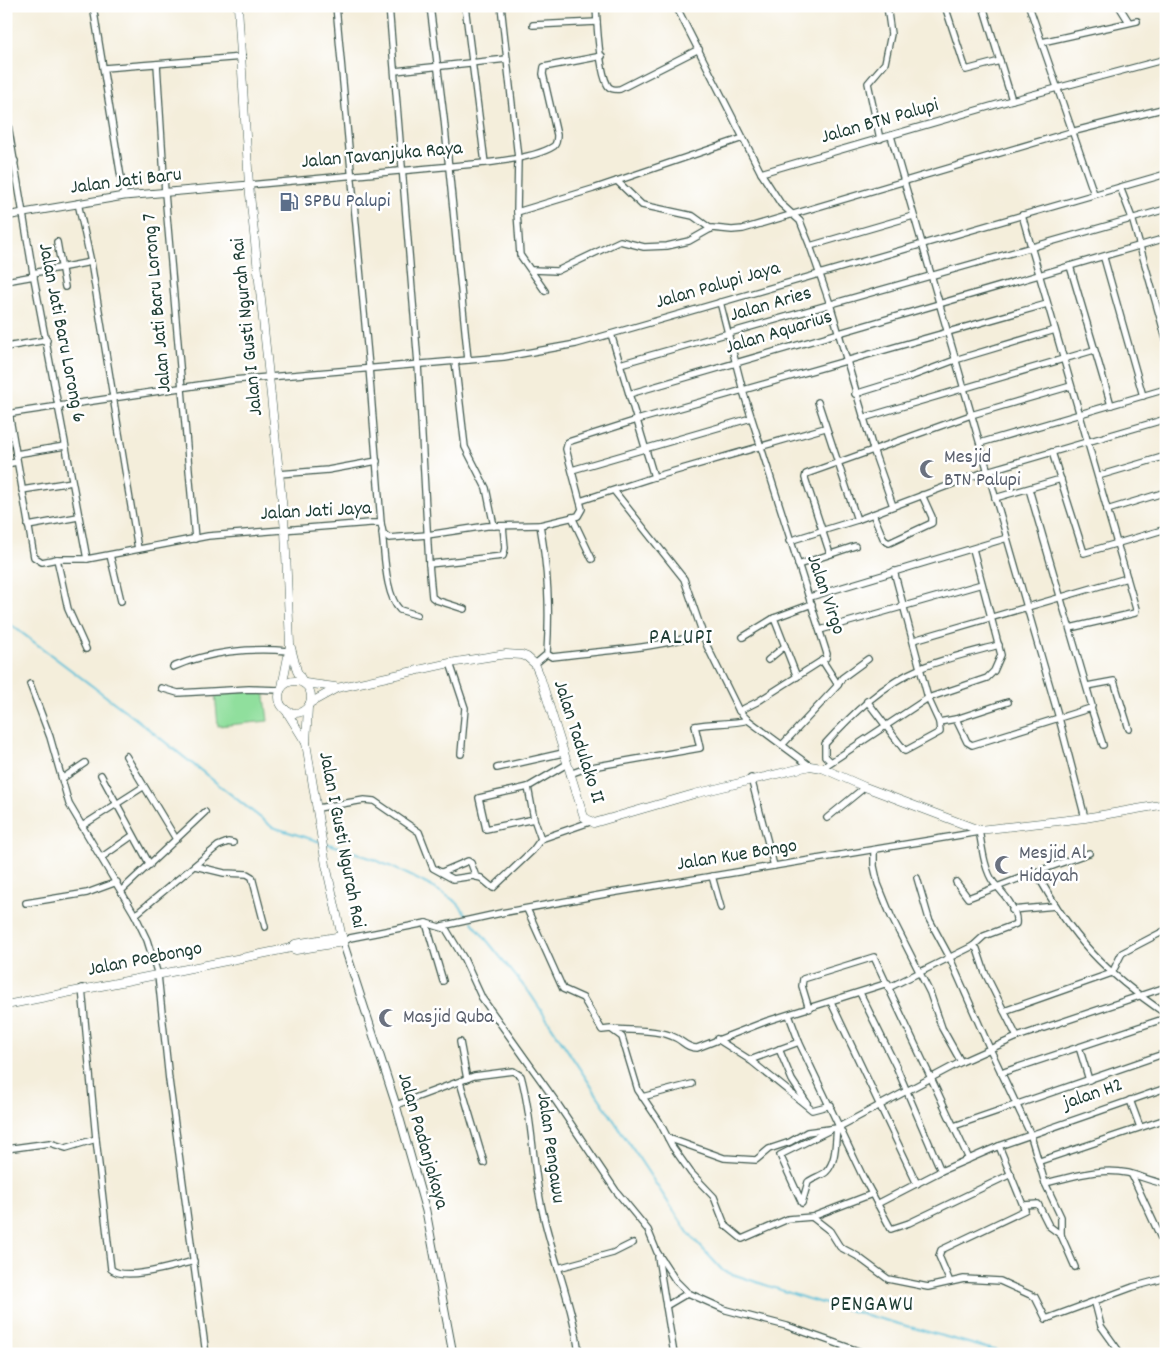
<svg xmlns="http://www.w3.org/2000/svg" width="1172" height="1360" viewBox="0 0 1172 1360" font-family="Dekko,sans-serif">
  <rect width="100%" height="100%" fill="#fff"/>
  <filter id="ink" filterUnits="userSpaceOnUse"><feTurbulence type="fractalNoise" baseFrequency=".02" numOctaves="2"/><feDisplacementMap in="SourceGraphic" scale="10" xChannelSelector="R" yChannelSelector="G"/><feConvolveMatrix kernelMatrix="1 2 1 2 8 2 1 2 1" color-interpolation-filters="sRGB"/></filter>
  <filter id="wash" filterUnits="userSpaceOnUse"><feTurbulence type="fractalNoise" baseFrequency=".0096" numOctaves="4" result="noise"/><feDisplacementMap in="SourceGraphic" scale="20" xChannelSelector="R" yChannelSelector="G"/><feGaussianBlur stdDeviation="1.12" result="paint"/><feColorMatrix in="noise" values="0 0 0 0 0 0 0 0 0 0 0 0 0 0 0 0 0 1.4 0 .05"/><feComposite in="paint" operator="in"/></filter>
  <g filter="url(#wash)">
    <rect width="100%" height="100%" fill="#f4eedb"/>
    <polygon fill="#90df9d" stroke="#588e68" points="264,689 268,721 218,726 215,693"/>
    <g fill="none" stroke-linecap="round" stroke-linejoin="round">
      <g stroke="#5abfd8" stroke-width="2">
        <polyline points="6,621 136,719 272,827 321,842"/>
        <path d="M325,843C366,854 419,877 455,901C460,905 465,913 469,918"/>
        <polyline points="472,922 531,995 689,1234 723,1271 808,1299 1008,1354"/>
      </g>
    </g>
  </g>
  <g filter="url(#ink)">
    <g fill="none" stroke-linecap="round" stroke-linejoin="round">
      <g stroke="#3f584d" stroke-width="8">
        <g id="minor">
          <polyline points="93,6 124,196"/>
          <polyline points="336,6 369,367 381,523"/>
          <polyline points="389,6 418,364 429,564 503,556 505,548 503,526"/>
          <polyline points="430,6 444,118 468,360"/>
          <polyline points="465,6 485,163"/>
          <polyline points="501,6 518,158 517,212 520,255 545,291"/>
          <path d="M596,6C597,24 599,69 607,84C609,89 615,90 620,89L699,49"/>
          <polyline points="676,6 761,173 781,204 800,221 810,246 830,304 874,452 893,506"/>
          <polyline points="945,6 966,70 1000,61"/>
          <polyline points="983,6 1012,100"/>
          <polyline points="1029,6 1094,194"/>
          <polyline points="1119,6 1129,22"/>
          <polyline points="678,9 687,6"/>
          <polyline points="533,25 597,22"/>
          <polyline points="1042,42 1137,21"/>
          <polyline points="157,64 165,193 195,539"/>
          <polyline points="104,68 243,57"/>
          <polyline points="395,71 507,59"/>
          <polyline points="6,113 33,273 87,559"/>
          <polyline points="891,136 1059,718 1085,818"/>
          <polyline points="880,139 868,83 885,63 891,34 887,6"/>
          <polyline points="6,162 15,161"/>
          <polyline points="761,173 1012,100 1166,59"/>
          <polyline points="617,181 642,205 693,216 711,229"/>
          <path d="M249,185L485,163C503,161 539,156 554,146C557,143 557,139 557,135L543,74L544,67L602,56"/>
          <polyline points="1120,187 1132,218 1166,339"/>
          <polyline points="78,203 91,262 138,549"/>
          <polyline points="517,212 593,189 743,138"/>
          <polyline points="1022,215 1136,609 1135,613 1070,628"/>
          <polyline points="57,242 65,287"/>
          <polyline points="810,246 913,216"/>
          <polyline points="1104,258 1143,396"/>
          <polyline points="1070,266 1111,405"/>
          <polyline points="533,270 557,271 620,241 644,247 667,246 689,241 712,228 732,230 743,229 1071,132 1166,108"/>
          <polyline points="33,273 91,262"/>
          <polyline points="6,281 34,276"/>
          <polyline points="720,302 743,391 827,654 826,658 757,702 739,711"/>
          <polyline points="611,334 654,477"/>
          <polyline points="6,347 47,340"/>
          <polyline points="455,361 465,447 486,488 494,526"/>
          <polyline points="620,364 1166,209"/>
          <polyline points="629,394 1166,238"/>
          <polyline points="855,394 907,378 955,360 1055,330"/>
          <polyline points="818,402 857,520 987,471 1166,419"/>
          <polyline points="9,413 34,557 42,562 57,559"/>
          <polyline points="6,414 233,380 504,357 576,344 1166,174"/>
          <polyline points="863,418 1094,350"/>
          <polyline points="980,443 1166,389"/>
          <polyline points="1052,452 1084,553 1166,529"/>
          <polyline points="16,454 65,446"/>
          <polyline points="6,464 17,462"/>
          <polyline points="572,470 751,418"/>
          <polyline points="279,474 328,470 377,461"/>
          <polyline points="1098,476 1166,456"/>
          <polyline points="22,490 72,482"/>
          <polyline points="615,492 684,579 707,646 739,711 748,720 810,766"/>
          <polyline points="995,498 1061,479"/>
          <polyline points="580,501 654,477 825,428"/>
          <polyline points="1107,510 1166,492"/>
          <polyline points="873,514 884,540 889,543 932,523 932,517 922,495"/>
          <polyline points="572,517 592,559"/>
          <polyline points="28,526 78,517"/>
          <path d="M382,533C385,554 385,595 400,610L417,615"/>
          <polyline points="789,541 857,520"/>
          <polyline points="830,554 805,478 806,474 971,415 1071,386"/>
          <polyline points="110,555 121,601"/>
          <polyline points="429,564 432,597 436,600 464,609"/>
          <polyline points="798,565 855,546"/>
          <polyline points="894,571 928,698 939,722 956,719 1008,702"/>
          <polyline points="810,597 1007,538"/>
          <polyline points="820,630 982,584"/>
          <polyline points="743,637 774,618"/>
          <polyline points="914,640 1127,578"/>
          <polyline points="86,649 68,609 57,559 87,559 208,536 370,523 381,523 383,533 389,538 427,535 487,526 540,525"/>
          <path d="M547,654L552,657L561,656C607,650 657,649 702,633"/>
          <polyline points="768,660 785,646"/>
          <polyline points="822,660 838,685 842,678 868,659"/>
          <polyline points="450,663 465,708 461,754"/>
          <path d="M535,664L547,654C550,607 548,571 540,525L578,516L582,509L566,449L568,442L637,420L1047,304"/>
          <path d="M173,667C208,652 250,647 288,651"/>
          <polyline points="797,677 774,618 812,604"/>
          <polyline points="30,684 50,737 69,804 135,915 147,940 158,975 169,1080 206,1354"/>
          <polyline points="1087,686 1114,681 1129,729"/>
          <polyline points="161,688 178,693 249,689 281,690"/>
          <polyline points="867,701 905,751 940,732 939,722"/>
          <polyline points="1091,708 1103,745"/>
          <polyline points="956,719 967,742 972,745 1091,708 1092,706 1029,489"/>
          <polyline points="783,744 838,685"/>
          <polyline points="126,756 176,839"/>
          <path d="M830,761L825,756V744C852,714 883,684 921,668C946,658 973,652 999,645"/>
          <polyline points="497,768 563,753"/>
          <polyline points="822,768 928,698 987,678 994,671 1001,655 973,549"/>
          <path d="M570,774L586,768L700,748L695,726C713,722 730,725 748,720"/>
          <polyline points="101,775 150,865"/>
          <polyline points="63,778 85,763"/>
          <polyline points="751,778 774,866"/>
          <polyline points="528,787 567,764"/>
          <polyline points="318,808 364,800 374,801 419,832 433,868 453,879 473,876 481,878 493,888 533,850 541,839 590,822"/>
          <polyline points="827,818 865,787"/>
          <polyline points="534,819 486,829 479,798 528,787 534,819 541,839"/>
          <polyline points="82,826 143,787"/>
          <path d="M874,850V866L878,884L891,916L930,993L942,1028L961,1062L990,1049L1030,1133L1045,1183C1073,1177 1099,1167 1128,1173C1140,1176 1153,1182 1166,1184"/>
          <path d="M1089,853L1036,872C1071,937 1105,973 1166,1014"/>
          <polyline points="102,857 132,836"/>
          <polyline points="195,866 224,873 247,874 252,877 265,927"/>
          <polyline points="442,872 468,861 471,863 476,877"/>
          <polyline points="712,876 721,908"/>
          <polyline points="917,878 929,919 949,956 990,1049 1017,1037 1166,987"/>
          <polyline points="956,882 968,898 1036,872"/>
          <polyline points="122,890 205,812"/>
          <polyline points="26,903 87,893 117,882"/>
          <polyline points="527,909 563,989 583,998 602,1030 611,1029 622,1037 638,1090 659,1121 672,1146 691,1173 714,1197 725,1225 742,1239 788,1219 812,1217 830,1231 840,1247 857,1256 888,1279 928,1287 964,1279 1000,1281 1035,1297 1046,1319 1133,1287 1166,1278"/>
          <polyline points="1012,910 1056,906"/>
          <polyline points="135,915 218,846 228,842 233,843"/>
          <polyline points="426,923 443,981"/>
          <polyline points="442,926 501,913 611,893 979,832"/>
          <polyline points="343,942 350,938 426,923 446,929 464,959 482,998 557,1103 616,1191 648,1230 657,1252 676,1281 688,1293 726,1310 787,1326 867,1354"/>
          <polyline points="973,946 977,949 985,973 1017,1037"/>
          <path d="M890,987L973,946L984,936L1016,924C1018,909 1003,893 994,883C984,870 982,846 979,830"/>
          <path d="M82,988L96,1139L111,1269C124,1282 177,1265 194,1261"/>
          <polyline points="860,993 896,1066 941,1171"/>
          <polyline points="831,1002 917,1184"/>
          <polyline points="809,1009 802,986 803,979 874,957 969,1159"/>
          <polyline points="1004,1011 1112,973 1122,953 1166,930"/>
          <polyline points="789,1015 799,1042 863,1177 891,1229 909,1223 1011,1174"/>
          <path d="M613,1029C633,1031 658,1029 676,1038C684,1042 687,1048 697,1048L767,1021L888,983"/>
          <polyline points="717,1039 750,1060 812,1110 831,1105"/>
          <polyline points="460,1042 467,1079"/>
          <polyline points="1079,1047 1089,1080"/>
          <polyline points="779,1049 792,1080 807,1103"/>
          <polyline points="750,1060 799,1042"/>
          <polyline points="1001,1073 1166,1018"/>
          <polyline points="460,1082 484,1163"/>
          <polyline points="642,1097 692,1084"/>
          <polyline points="1130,1100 1140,1127"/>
          <path d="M396,1105L474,1076L513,1071L521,1076C533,1119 532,1165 542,1209C552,1257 573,1304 579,1354"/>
          <polyline points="954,1126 1166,1053"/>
          <path d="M830,1130L780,1155L802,1203L808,1182C813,1178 821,1176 826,1172C837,1161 835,1142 837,1128"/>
          <polyline points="668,1138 724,1158 756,1160 769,1149 790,1142 807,1132 837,1128 961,1062"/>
          <polyline points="6,1149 50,1143 66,1148 96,1139"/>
          <polyline points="1040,1161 1166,1119"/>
          <polyline points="1132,1175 1166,1249"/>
          <polyline points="1045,1183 1061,1217 1061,1235 1075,1267"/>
          <polyline points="877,1204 941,1171 999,1146 1166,1088"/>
          <polyline points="1024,1205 1038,1204 1049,1226 1061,1235"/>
          <polyline points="812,1217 872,1194"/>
          <polyline points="658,1257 674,1354"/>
          <polyline points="558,1268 613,1253 633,1243"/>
          <polyline points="950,1282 939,1256 941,1250 1025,1210 999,1146"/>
          <polyline points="1095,1303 1101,1326 1121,1354"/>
          <polyline points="666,1306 688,1293"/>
          <polyline points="837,1354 849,1348"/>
        </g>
      </g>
      <g stroke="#3f584d" stroke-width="9">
        <g id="tertiary">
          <polyline points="6,216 124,196 249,185"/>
          <polyline points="343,942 396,1105 426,1211 453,1354"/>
        </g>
      </g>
      <g stroke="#3f584d" stroke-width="9">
        <g id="secondary">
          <polyline points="238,6 249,185 285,530 290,644 297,671 303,682"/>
          <circle cx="295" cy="697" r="16"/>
          <polyline points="305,683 335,687"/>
          <polyline points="282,687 290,646"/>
          <polyline points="310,703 337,688 450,663 506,654 522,655 527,657 535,664 540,676 584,817 594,823 694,794 810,766 822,768 865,787 979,830 1085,818 1166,804"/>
          <polyline points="285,709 306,743"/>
          <polyline points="291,948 295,944 342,936"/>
          <polyline points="6,1005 291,948 296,950 343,942 326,865 306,743 308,707"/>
        </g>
      </g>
      <use href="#minor" stroke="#fff" stroke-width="5.5"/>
      <use href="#tertiary" stroke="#fff" stroke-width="7"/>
      <use href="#secondary" stroke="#fff" stroke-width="8"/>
    </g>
  </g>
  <defs>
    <g id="fuel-bare" transform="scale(1.5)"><path d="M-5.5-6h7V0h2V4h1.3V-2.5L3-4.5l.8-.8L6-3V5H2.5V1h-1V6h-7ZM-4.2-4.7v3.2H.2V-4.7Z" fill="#5c6f8a" stroke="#fff" stroke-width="2.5" paint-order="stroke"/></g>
    <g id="mosque-bare" transform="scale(1.5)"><path d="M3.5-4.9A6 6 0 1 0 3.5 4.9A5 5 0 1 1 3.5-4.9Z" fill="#6b7280" stroke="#fff" stroke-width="2.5" paint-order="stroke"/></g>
  </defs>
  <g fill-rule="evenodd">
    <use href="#fuel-bare" x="289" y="202"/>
    <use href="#mosque-bare" x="929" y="469"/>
    <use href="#mosque-bare" x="1004" y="865"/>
    <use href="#mosque-bare" x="388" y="1018"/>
  </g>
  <g text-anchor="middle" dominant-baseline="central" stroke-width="5" stroke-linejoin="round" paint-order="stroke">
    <g font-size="20" fill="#1f3d34" stroke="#fff">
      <text transform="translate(880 122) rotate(-16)">Jalan BTN Palupi</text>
      <text transform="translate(382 156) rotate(-5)">Jalan Tavanjuka Raya</text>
      <text transform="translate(126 182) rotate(-7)">Jalan Jati Baru</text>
      <text transform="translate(718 286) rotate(-16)">Jalan Palupi Jaya</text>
      <text transform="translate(158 303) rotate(-95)">Jalan Jati Baru Lorong 7</text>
      <text transform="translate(771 305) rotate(-16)">Jalan Aries</text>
      <text transform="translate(248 327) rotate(-96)">Jalan I Gusti Ngurah Rai</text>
      <text transform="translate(61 333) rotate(79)">Jalan Jati Baru Lorong 6</text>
      <text transform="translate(779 333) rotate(-17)">Jalan Aquarius</text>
      <text transform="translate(316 512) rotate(-3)">Jalan Jati Jaya</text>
      <text transform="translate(825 595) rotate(71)">Jalan Virgo</text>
      <text transform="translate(578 742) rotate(72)">Jalan Tadulako II</text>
      <text transform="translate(341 840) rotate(79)">Jalan I Gusti Ngurah Rai</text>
      <text transform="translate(737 856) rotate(-9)">Jalan Kue Bongo</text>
      <text transform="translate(145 960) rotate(-11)">Jalan Poebongo</text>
      <text transform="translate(1093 1095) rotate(-19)">jalan H2</text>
      <text transform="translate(422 1141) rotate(74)">Jalan Padanjakaya</text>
      <text transform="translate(550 1148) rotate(82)">Jalan Pengawu</text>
    </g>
    <g font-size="20" fill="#4e5e75" stroke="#fff" text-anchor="start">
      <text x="304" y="202">SPBU Palupi</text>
    </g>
    <g font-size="20" fill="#5b616d" stroke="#fff" text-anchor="start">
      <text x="944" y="458">Mesjid<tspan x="944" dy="23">BTN Palupi</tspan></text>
      <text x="1019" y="854">Mesjid Al<tspan x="1019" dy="23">Hidayah</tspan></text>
      <text x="403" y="1018">Masjid Quba</text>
    </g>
    <g font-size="22" letter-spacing="1" fill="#1f3d34" stroke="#fff">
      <text x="681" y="638">PALUPI</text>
      <text x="872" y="1305">PENGAWU</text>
    </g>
  </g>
  <rect width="1172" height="1360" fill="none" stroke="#fff" stroke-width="25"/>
</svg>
